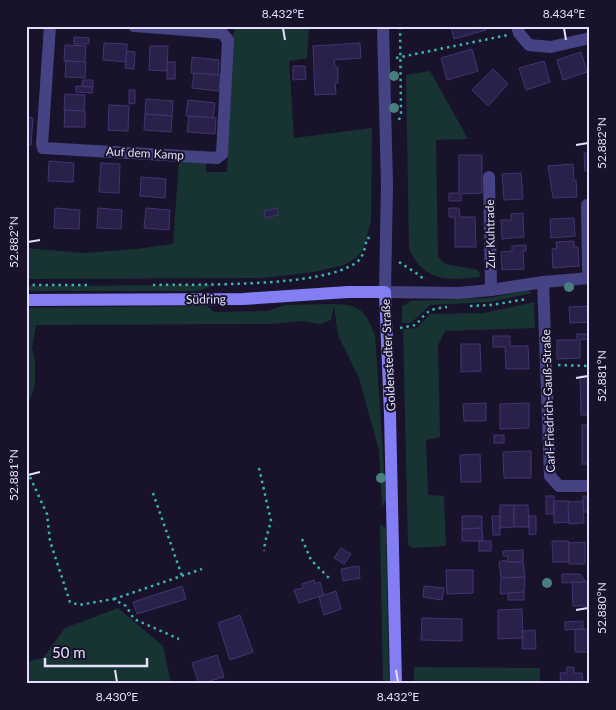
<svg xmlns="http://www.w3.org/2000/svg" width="616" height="710" viewBox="0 0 616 710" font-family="Lato,sans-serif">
  <rect width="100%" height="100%" fill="#18132a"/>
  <g fill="#173433">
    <polygon points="234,26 309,26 307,58 289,61 294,138 372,128 371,221 363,250 356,258 344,265 314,272 262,278 26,279 26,248 83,253 136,249 173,244 179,161 206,162 206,172 227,172"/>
    <path d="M430,71L468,139L436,140L438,257L445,264L478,270L481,277C448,280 424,283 409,248L406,75Z"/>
    <polygon points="215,285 198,291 26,291 26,286"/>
    <polygon points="528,290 532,293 490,302 430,305 411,323 402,323 402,306 411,301 489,298"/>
    <polygon points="534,302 535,328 445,331 438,345 440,437 426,440 428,495 444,496 446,546 413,548 408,545 403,329 417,328 430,314 484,313"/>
    <path d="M334,304C360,305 365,310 375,335L386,500L382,507L379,450L359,378L338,335L334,306L331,320L320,324L301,321L273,324L36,325L32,348L35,360V384L26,411V308L207,306L214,312L268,311L285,305Z"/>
    <polygon points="380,524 386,528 389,684 383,684"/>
    <polygon points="118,608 163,646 171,684 26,684 26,662 43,658 65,628"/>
    <polygon points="414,667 540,668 540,684 414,684"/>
  </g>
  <g fill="#2a214a" stroke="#423574">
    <polygon points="451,26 485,26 486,30 454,39"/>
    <polygon points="74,37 89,38 89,44 74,44"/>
    <polygon points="104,43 127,44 126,62 103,60"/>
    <polygon points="360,43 361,58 334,60 335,67 338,67 338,83 335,83 336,94 315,95 313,46"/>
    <polygon points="65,45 86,46 85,62 64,61"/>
    <polygon points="150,46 168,46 167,71 149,70"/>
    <polygon points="472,49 478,71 447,80 441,58"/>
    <polygon points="127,51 135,52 134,69 125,68"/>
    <polygon points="581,52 587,72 563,80 557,60"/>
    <polygon points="192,57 219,60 218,75 191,73"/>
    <polygon points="66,61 86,62 85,78 65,77"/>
    <polygon points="544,61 550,82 526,90 519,68"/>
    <rect x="167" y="62" width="8" height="17"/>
    <polygon points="293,66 305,66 306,79 293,80"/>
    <polygon points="493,69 508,84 488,106 472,90"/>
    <polygon points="194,73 221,75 219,91 192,88"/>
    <polygon points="83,80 93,80 93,87 82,86"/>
    <polygon points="76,86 93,87 92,93 76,92"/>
    <polygon points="129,90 135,90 135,103 129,104"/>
    <polygon points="65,94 85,95 84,111 64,110"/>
    <polygon points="146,99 173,101 172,116 145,114"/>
    <polygon points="188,100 215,103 213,118 186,116"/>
    <polygon points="109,105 129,106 128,131 108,130"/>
    <polygon points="65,110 85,111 85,127 64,127"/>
    <polygon points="145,114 172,116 171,132 144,130"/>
    <polygon points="189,116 216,118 215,134 187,132"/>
    <polygon points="26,117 33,118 31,145 26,145"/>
    <polygon points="584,153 590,153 590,170 585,171"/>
    <polygon points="459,155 482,155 482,193 461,194 461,201 449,201 449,193 459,193"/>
    <polygon points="49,161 74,163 73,182 48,181"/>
    <polygon points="101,163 120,164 119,193 99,192"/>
    <polygon points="573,164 574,181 576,180 577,197 553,198 548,166"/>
    <polygon points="521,173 523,199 504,200 502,174"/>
    <polygon points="141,177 166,179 165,198 140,196"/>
    <polygon points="55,208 80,210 79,229 54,228"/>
    <polygon points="98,208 122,210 121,229 97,228"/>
    <polygon points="146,208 170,210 169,230 144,228"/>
    <polygon points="277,208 278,215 265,218 264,211"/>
    <polygon points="449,208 459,208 460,217 475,217 476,247 455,247 455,217 449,217"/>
    <polygon points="523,213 524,237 502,239 501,220 511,220 511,214"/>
    <polygon points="574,218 575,236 551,238 550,219"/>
    <polygon points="574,241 574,247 578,247 579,266 553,268 552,249 557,248 556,242"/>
    <polygon points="526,245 526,251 523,251 524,269 502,270 501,252 512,251 512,246"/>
    <polygon points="590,306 590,322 570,323 569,307"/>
    <polygon points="577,334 590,334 590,339 580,340 580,358 557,359 557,340 577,340"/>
    <polygon points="493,336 510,336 510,346 528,346 529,369 506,369 505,347 493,347"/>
    <polygon points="461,344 480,344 481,371 461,372"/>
    <polygon points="580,376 590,376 590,415 581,415"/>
    <polygon points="486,403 486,421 464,421 463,404"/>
    <polygon points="529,403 529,428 500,429 500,404"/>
    <rect x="582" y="425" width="8" height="39"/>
    <rect x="494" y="435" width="10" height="8"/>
    <polygon points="531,451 531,478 504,478 503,452"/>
    <polygon points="480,454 481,482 461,482 460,455"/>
    <rect x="546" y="496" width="8" height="18"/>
    <rect x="583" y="496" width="7" height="16"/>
    <polygon points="554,501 569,501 569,522 554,523"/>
    <polygon points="583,501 584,523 569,524 568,502"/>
    <polygon points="500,505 514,505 514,527 500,528"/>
    <polygon points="514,505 528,505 529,527 514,527"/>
    <polygon points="462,516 482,516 482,528 462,529"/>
    <polygon points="492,516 500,516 500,535 493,535"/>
    <polygon points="529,516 536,516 536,534 529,535"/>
    <polygon points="482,528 483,541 462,541 462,529"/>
    <rect x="479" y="541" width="12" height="10"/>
    <polygon points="552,541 569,541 569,562 553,562"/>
    <polygon points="585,542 585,564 569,564 569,543"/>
    <polygon points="341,548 351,554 344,564 334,558"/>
    <polygon points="523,550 523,562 508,562 507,556 503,556 503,551"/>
    <polygon points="505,560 506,562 523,562 525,577 501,578 499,562"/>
    <polygon points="359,566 360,578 343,581 341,569"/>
    <polygon points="446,570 473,570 473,593 447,594"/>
    <polygon points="562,574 580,574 586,582 562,583"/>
    <polygon points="525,577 524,592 501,594 500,593 501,578"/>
    <polygon points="314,580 315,584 320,582 324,595 299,603 294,590 303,588 302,584"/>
    <polygon points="572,582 589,582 590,606 573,606"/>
    <polygon points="182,586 186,599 137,614 133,602"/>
    <polygon points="424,586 444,588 442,600 423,597"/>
    <polygon points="336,591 341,609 324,615 319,597"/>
    <polygon points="524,592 524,600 508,600 508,593"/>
    <polygon points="522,609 523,638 498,639 498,610"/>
    <polygon points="240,615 253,652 230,660 218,623"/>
    <polygon points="422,618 462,619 462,641 421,640"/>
    <polygon points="583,621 583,629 565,630 565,622"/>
    <polygon points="583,629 590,629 590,652 575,652 575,630"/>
    <polygon points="535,630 536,649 522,649 523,631"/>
    <polygon points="217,655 224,677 199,684 192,663"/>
    <polygon points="567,667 574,667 574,673 582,673 583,684 561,684 560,673 567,673"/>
  </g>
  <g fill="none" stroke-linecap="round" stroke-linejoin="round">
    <g stroke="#3cb4af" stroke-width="2.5" stroke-dasharray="2.5 4" stroke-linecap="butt">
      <polyline points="396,58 508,35"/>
      <polyline points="399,120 401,113 400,26"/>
      <polyline points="399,262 416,273 425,280"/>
      <polyline points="26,285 90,285"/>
      <path d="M153,285C198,284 323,288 357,262C364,256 365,247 367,238H373"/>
      <polyline points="470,306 491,305 527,299"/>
      <path d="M400,328L416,325C427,311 429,309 447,307"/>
      <polyline points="558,365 590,366"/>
      <polyline points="259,468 271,521 265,542 264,551"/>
      <polyline points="30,477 47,514 50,541 70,602 79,605 113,599 126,606 134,619 179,639"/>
      <polyline points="153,493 182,576"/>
      <polyline points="302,539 311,560 330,579"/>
      <polyline points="114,599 202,569"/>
    </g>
    <g stroke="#464385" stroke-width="12">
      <polyline points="50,26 42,144 43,148 217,158 222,154 228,40 222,33 199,31"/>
      <polyline points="134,26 199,31 199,26"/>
      <polyline points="383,26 387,185 385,292 459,293 491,290 543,282 590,278"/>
      <polyline points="517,26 519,33 529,45 551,47 590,38"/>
      <polyline points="489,177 491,290"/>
      <polyline points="587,205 588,269 590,277"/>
      <polyline points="543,282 550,476 559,486 590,486"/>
    </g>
    <polyline stroke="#837ef4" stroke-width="12" points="26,300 243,299 348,292 385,292 390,414 396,684"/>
  </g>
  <g fill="#487f7c">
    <circle cx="394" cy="76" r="5"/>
    <circle cx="394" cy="108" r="5"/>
    <circle cx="569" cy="287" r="5"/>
    <circle cx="381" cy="478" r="5"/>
    <circle cx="547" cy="583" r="5"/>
  </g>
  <path fill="none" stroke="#e3dffc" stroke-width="2" d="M283,28L285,40M564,28L566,40M576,145L588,143M28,242L40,240M576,378L588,376M28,475L40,472M576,610L588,608M115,670L117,682M396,670L398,682"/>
  <g text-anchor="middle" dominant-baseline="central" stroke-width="4" stroke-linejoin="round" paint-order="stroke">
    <g font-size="12" fill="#e3dffc" stroke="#18132a">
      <text transform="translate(145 153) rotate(3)">Auf dem Kamp</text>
      <text transform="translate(490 234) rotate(-91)">Zur Kuhtrade</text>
      <text transform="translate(206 299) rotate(-1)">Südring</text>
      <text transform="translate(388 355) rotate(-93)">Goldenstedter Straße</text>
      <text transform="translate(548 401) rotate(-92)">Carl-Friedrich-Gauß-Straße</text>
    </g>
  </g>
  <rect width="616" height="710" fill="none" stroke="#18132a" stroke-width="55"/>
  <path d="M45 658v8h102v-8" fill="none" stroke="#e3dffc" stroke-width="2.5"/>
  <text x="52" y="658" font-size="15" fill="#e3dffc" stroke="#18132a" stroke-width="4" paint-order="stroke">50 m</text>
  <rect x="28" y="28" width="560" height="654" fill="none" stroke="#e3dffc" stroke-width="2"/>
  <g font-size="12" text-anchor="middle" fill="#e3dffc">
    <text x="283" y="18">8.432°E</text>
    <text x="564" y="18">8.434°E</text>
    <text transform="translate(602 143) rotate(-90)" y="4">52.882°N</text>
    <text transform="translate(14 242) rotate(-90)" y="4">52.882°N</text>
    <text transform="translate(602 376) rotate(-90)" y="4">52.881°N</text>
    <text transform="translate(14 475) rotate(-90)" y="4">52.881°N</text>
    <text transform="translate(602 608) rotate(-90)" y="4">52.880°N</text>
    <text x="117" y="701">8.430°E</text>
    <text x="398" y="701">8.432°E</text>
  </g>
</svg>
